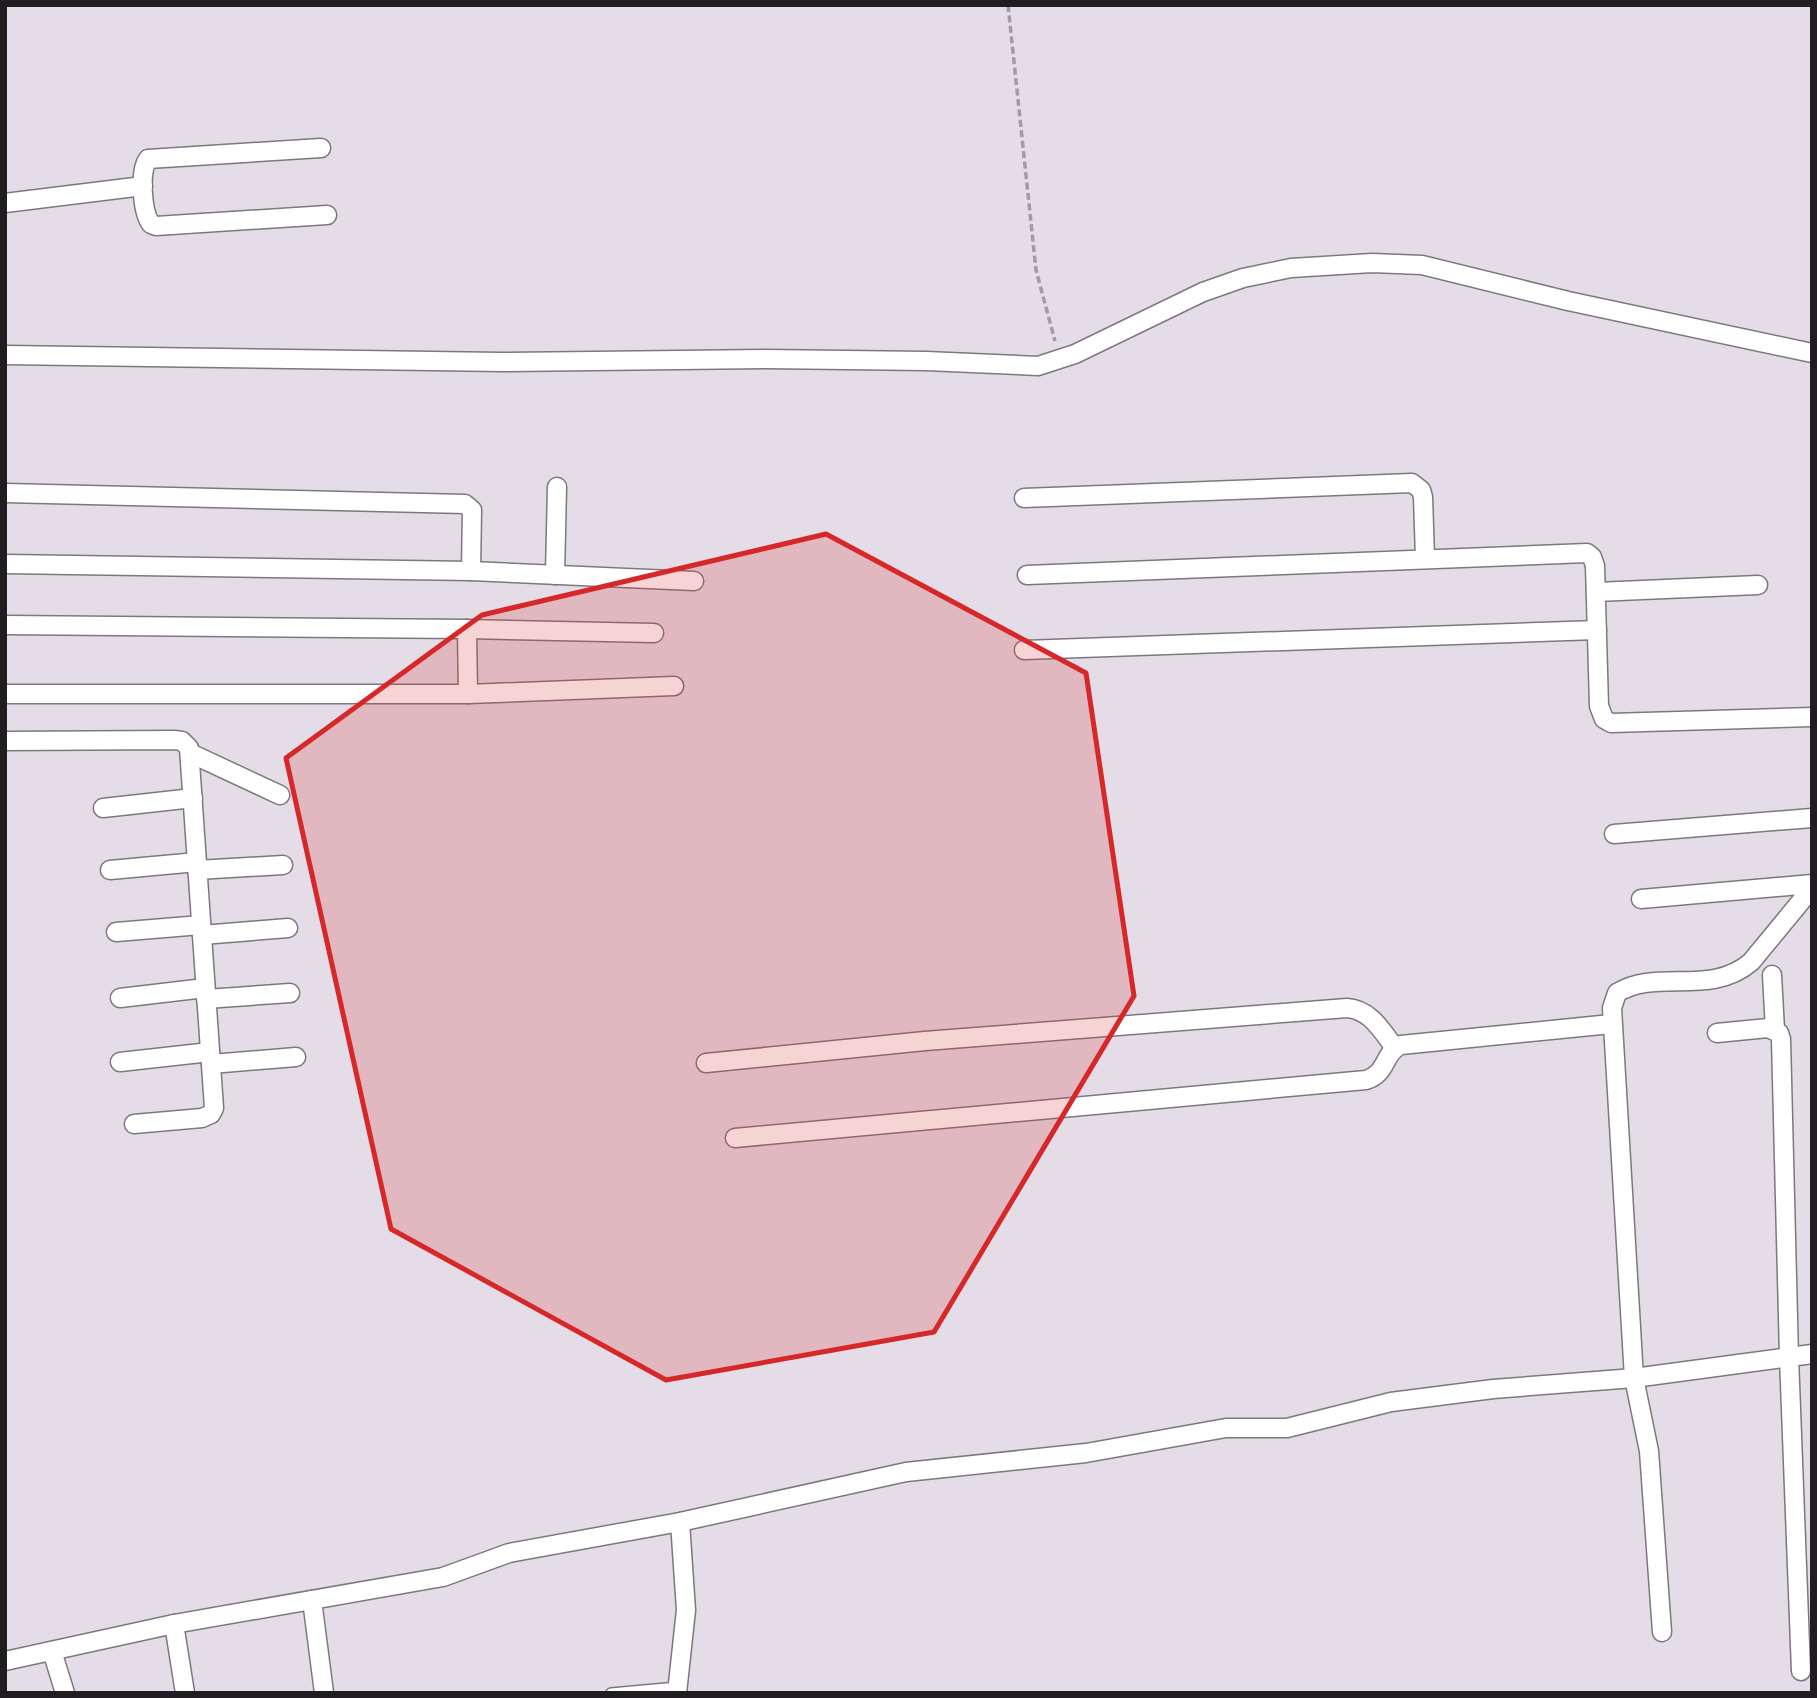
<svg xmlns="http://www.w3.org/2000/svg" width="1817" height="1698" viewBox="0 0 1817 1698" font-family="'Titillium Web',sans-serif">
  <rect width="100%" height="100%" fill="#e4dce6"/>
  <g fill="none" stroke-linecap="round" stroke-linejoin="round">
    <g stroke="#7e7780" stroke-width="12">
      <polyline id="lane" points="611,1693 677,1687"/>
    </g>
    <g stroke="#7e7780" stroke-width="21">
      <g id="street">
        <path d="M321,148L148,159C139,171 142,212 151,224L156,226L327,215"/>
        <polyline points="5,203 143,186"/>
        <polyline points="5,355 502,362 766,359 926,361 1038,366 1075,354 1203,292 1243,278 1291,268 1372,263 1422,265 1568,301 1812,353"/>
        <polyline points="5,493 465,504 472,510 471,571"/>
        <polyline points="1024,498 1412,483 1421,490 1423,497 1425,558"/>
        <polyline points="5,564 471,571 694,581"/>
        <polyline points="555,575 557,487"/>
        <polyline points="1027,575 1587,553 1592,557 1595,566 1599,706 1604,719 1611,723 1812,717"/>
        <polyline points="1596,592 1758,585"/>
        <polyline points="5,625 467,629 654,633"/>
        <polyline points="467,629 468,694"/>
        <polyline points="1024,650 1597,630"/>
        <polyline points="5,694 468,694 674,686"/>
        <polyline points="5,741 174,740 182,741 189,748 214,1108 211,1114 202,1118 134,1124"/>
        <polyline points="190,753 280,795"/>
        <polyline points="103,808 193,798"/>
        <polyline points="1614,834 1812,818"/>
        <polyline points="110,870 197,862"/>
        <polyline points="197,870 283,865"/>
        <polyline points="1641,899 1812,884"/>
        <polyline points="116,932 201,925"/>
        <polyline points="202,935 288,928"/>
        <polyline points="1772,975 1775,1030"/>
        <polyline points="120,998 205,988"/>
        <polyline points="206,999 290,993"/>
        <polyline points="1717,1033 1768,1028 1779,1033 1781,1039 1789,1357 1801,1671"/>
        <polyline points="120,1062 210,1052"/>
        <path d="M706,1063L925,1041L1347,1008C1371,1010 1381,1030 1395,1048"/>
        <polyline points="211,1064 296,1057"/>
        <path d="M735,1138L1366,1080C1388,1073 1383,1053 1401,1045L1611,1024"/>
        <polyline points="312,1600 324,1693"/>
        <polyline points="174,1624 185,1693"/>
        <path d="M1662,1632L1649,1451L1634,1378L1612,1008L1617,993C1657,968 1710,997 1751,962L1812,888"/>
        <polyline points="52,1651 65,1693"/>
        <polyline points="5,1661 174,1624 443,1577 509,1553 680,1522 906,1472 1086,1453 1226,1428 1287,1428 1391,1402 1493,1389 1634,1378 1812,1354"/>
        <polyline points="677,1693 686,1610 680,1522"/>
      </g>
    </g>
    <polyline stroke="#a19ba3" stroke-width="3.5" stroke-dasharray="7 3.5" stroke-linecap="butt" points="1008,5 1036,270 1055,341"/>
    <use href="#lane" stroke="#fff" stroke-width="9"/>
    <use href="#street" stroke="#fff" stroke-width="18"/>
  </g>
  <path fill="#d62828" fill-opacity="0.2" stroke="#d62828" stroke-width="5" stroke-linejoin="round" d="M826,534L1086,673L1134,996L934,1332L666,1380L391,1229L286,758L482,615Z"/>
  <rect width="1817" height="1698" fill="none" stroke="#201d21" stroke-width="14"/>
</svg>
